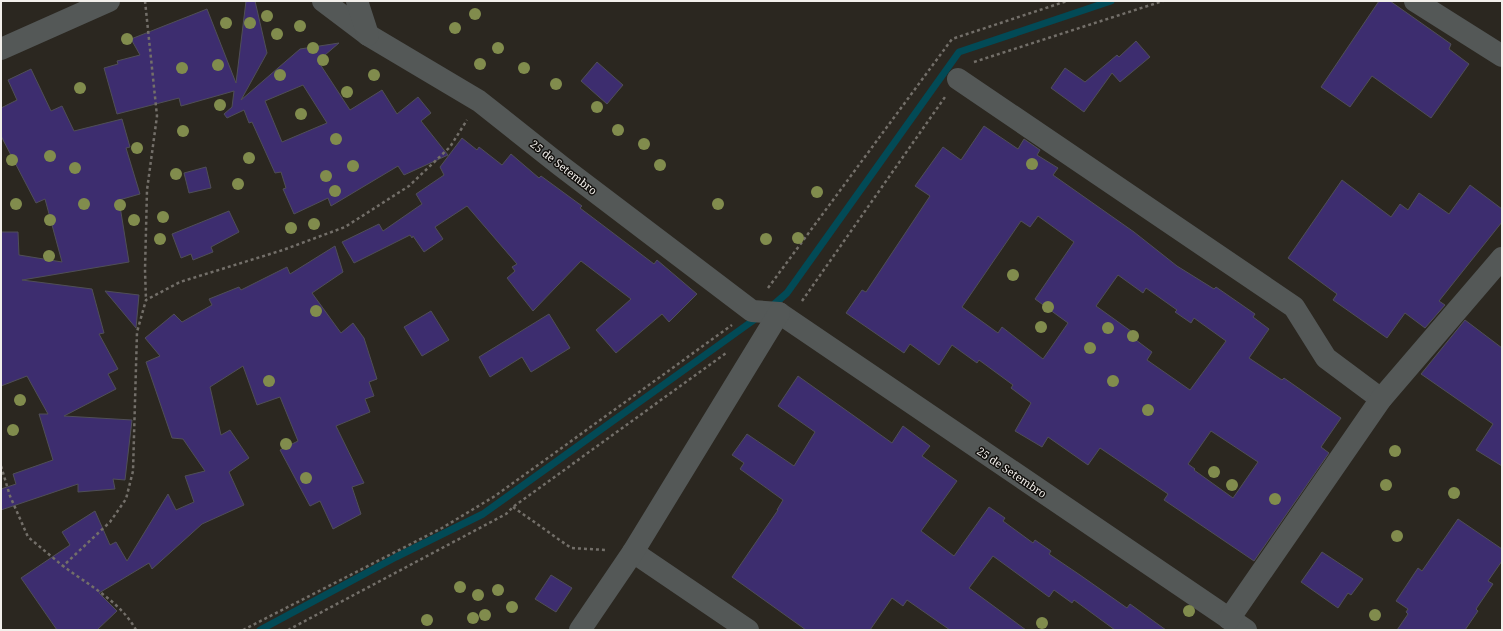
<svg xmlns="http://www.w3.org/2000/svg" width="1503" height="631" viewBox="0 0 1503 631" font-family="'Noto Serif',serif">
  <rect width="100%" height="100%" fill="#2b2720"/>
  <g fill="none" stroke-linecap="round" stroke-linejoin="round">
    <g stroke="#024a56" stroke-width="7">
      <polyline points="771,307 787,293 959,52 1111,1"/>
      <polyline points="260,630 396,557 483,514 758,317"/>
    </g>
  </g>
  <g fill="#3d2d6f" stroke="#504f57" fill-rule="evenodd">
    <path d="M246,1H255L267,53L241,100L300,49L339,43L318,61L350,110L382,90L397,114L418,97L431,113L421,121L448,155L404,175L398,166L331,206L328,198L294,214L283,189L286,188L281,172L275,173L252,122L249,123L244,110L227,118L224,114L232,107L234,91L181,106L179,98L117,114L104,68L118,64L117,61L140,55L131,39L207,9L236,83ZM303,85L327,123L282,142L265,101Z"/>
    <polygon points="1379,1 1390,1 1451,44 1449,49 1469,64 1431,118 1372,76 1350,107 1321,87"/>
    <polygon points="1136,41 1150,57 1120,82 1112,73 1084,112 1051,88 1065,68 1085,82 1117,55 1119,57"/>
    <polygon points="597,62 623,85 607,104 581,81"/>
    <polygon points="31,69 51,111 62,106 74,131 122,119 130,147 126,148 140,194 119,200 129,262 22,280 92,289 104,333 99,334 118,369 108,374 116,389 64,416 132,420 125,480 113,479 115,489 78,492 78,484 1,510 1,489 16,484 13,474 53,460 39,414 48,414 27,376 1,386 1,232 18,232 19,255 62,262 45,199 36,203 1,136 1,108 17,100 8,80"/>
    <path d="M984,126L1018,149L1024,139L1040,150L1037,155L1058,168L1053,175L1134,232L1177,266L1214,289L1216,287L1255,314L1253,317L1269,329L1249,358L1282,380L1284,378L1341,418L1321,447L1329,453L1254,561L1164,500L1168,494L1100,448L1088,465L1048,437L1042,447L1015,431L1031,403L1011,388L1013,385L979,360L977,363L952,345L939,365L910,344L904,353L846,313L862,290L866,292L930,196L915,186L943,147L961,160ZM1038,216L1074,242L1035,299L1068,323L1043,359L1002,327L998,333L962,307L1021,221L1030,227ZM1118,275L1143,293L1146,288L1177,310L1175,312L1191,323L1194,318L1226,341L1190,390L1147,360L1152,352L1132,337L1135,334L1096,306ZM1211,431L1258,462L1233,498L1194,470L1195,469L1188,464Z"/>
    <polygon points="462,138 477,150 479,147 502,165 511,154 539,178 541,176 582,206 580,208 654,264 657,260 697,294 669,322 662,314 616,353 596,330 631,299 581,261 533,311 507,278 515,271 512,267 517,264 467,206 435,227 443,239 424,252 413,236 412,238 410,235 354,263 342,242 379,224 383,231 422,204 416,194 444,175 440,167"/>
    <polygon points="206,167 211,188 189,193 184,173"/>
    <polygon points="1342,180 1391,217 1400,204 1408,210 1419,193 1449,214 1470,185 1502,209 1502,222 1439,301 1445,305 1425,328 1405,313 1387,338 1333,300 1337,294 1288,258"/>
    <polygon points="229,211 239,232 211,247 213,252 193,260 191,254 181,258 172,234"/>
    <polygon points="335,246 343,272 312,293 341,333 353,323 364,338 377,379 369,382 374,396 365,399 370,412 336,426 364,483 352,487 361,514 333,529 320,501 310,506 280,450 298,441 280,397 257,405 243,366 210,387 221,435 230,430 249,458 229,472 244,505 202,524 152,569 149,563 99,593 117,611 97,630 57,630 21,578 70,545 62,532 95,511 110,545 116,542 127,561 168,494 176,510 194,502 185,476 205,471 183,439 172,438 146,362 160,356 145,338 174,314 182,322 212,305 209,299 239,287 241,290 287,267 290,274"/>
    <polygon points="105,291 139,295 136,328"/>
    <polygon points="431,311 449,340 422,356 404,327"/>
    <polygon points="549,314 570,348 531,372 522,357 490,377 479,357"/>
    <polygon points="1465,320 1502,348 1502,466 1476,450 1493,424 1421,374"/>
    <polygon points="798,376 892,443 903,426 930,446 922,456 957,481 921,531 954,556 989,507 1005,518 1003,521 1033,543 1035,540 1051,551 1049,554 1080,575 1127,608 1130,604 1166,630 1115,630 1074,600 1072,603 1054,590 1049,597 993,556 969,588 1026,630 950,630 907,600 903,606 892,598 870,630 806,630 732,577 778,510 777,510 783,500 740,469 744,463 732,455 747,434 794,466 815,432 778,406"/>
    <polygon points="1458,519 1502,549 1502,561 1488,581 1493,584 1476,609 1478,611 1465,630 1397,630 1408,614 1406,612 1408,609 1396,601 1418,568 1422,571"/>
    <polygon points="1322,552 1363,579 1351,595 1348,593 1338,608 1301,582"/>
    <polygon points="551,575 572,588 556,612 535,599"/>
  </g>
  <g fill="none" stroke-linecap="round" stroke-linejoin="round">
    <g stroke="#736f69" stroke-width="2.5" stroke-dasharray="3 3" stroke-linecap="butt">
      <polyline points="145,1 157,116 147,190 145,270 146,300"/>
      <polyline points="974,62 1163,1"/>
      <polyline points="768,288 952,39 1067,1"/>
      <polyline points="802,301 945,97"/>
      <polyline points="1,466 10,496 28,537 63,566"/>
      <polyline points="513,507 571,548 607,550"/>
      <path d="M136,630C121,602 87,584 63,566L110,522L126,499L133,471L137,332L146,300L180,282L283,250L345,227L409,186L450,147L467,120"/>
      <polyline points="243,630 442,528 495,496 732,325"/>
      <polyline points="288,630 506,514 513,507 726,353"/>
    </g>
    <g stroke="#545857" stroke-width="22">
      <polyline points="323,1 368,35 479,101 561,166 752,311 779,313 1246,630"/>
      <polyline points="357,1 368,35"/>
      <polyline points="1415,1 1502,56"/>
      <polyline points="1,49 109,1"/>
      <polyline points="958,79 1294,307 1326,358 1381,399"/>
      <polyline points="633,552 748,630"/>
      <polyline points="1229,619 1381,399 1502,258"/>
      <polyline points="580,630 633,552 779,313"/>
    </g>
  </g>
  <g fill="#818c4d">
    <circle cx="475" cy="14" r="6"/>
    <circle cx="267" cy="16" r="6"/>
    <circle cx="226" cy="23" r="6"/>
    <circle cx="250" cy="23" r="6"/>
    <circle cx="300" cy="26" r="6"/>
    <circle cx="455" cy="28" r="6"/>
    <circle cx="277" cy="34" r="6"/>
    <circle cx="127" cy="39" r="6"/>
    <circle cx="313" cy="48" r="6"/>
    <circle cx="498" cy="48" r="6"/>
    <circle cx="323" cy="60" r="6"/>
    <circle cx="480" cy="64" r="6"/>
    <circle cx="218" cy="65" r="6"/>
    <circle cx="182" cy="68" r="6"/>
    <circle cx="524" cy="68" r="6"/>
    <circle cx="280" cy="75" r="6"/>
    <circle cx="374" cy="75" r="6"/>
    <circle cx="556" cy="84" r="6"/>
    <circle cx="80" cy="88" r="6"/>
    <circle cx="347" cy="92" r="6"/>
    <circle cx="220" cy="105" r="6"/>
    <circle cx="597" cy="107" r="6"/>
    <circle cx="301" cy="114" r="6"/>
    <circle cx="618" cy="130" r="6"/>
    <circle cx="183" cy="131" r="6"/>
    <circle cx="336" cy="139" r="6"/>
    <circle cx="644" cy="144" r="6"/>
    <circle cx="137" cy="148" r="6"/>
    <circle cx="50" cy="156" r="6"/>
    <circle cx="249" cy="158" r="6"/>
    <circle cx="12" cy="160" r="6"/>
    <circle cx="1032" cy="164" r="6"/>
    <circle cx="660" cy="165" r="6"/>
    <circle cx="353" cy="166" r="6"/>
    <circle cx="75" cy="168" r="6"/>
    <circle cx="176" cy="174" r="6"/>
    <circle cx="326" cy="176" r="6"/>
    <circle cx="238" cy="184" r="6"/>
    <circle cx="335" cy="191" r="6"/>
    <circle cx="817" cy="192" r="6"/>
    <circle cx="16" cy="204" r="6"/>
    <circle cx="84" cy="204" r="6"/>
    <circle cx="718" cy="204" r="6"/>
    <circle cx="120" cy="205" r="6"/>
    <circle cx="163" cy="217" r="6"/>
    <circle cx="50" cy="220" r="6"/>
    <circle cx="134" cy="220" r="6"/>
    <circle cx="314" cy="224" r="6"/>
    <circle cx="291" cy="228" r="6"/>
    <circle cx="798" cy="238" r="6"/>
    <circle cx="160" cy="239" r="6"/>
    <circle cx="766" cy="239" r="6"/>
    <circle cx="49" cy="256" r="6"/>
    <circle cx="1013" cy="275" r="6"/>
    <circle cx="1048" cy="307" r="6"/>
    <circle cx="316" cy="311" r="6"/>
    <circle cx="1041" cy="327" r="6"/>
    <circle cx="1108" cy="328" r="6"/>
    <circle cx="1133" cy="336" r="6"/>
    <circle cx="1090" cy="348" r="6"/>
    <circle cx="269" cy="381" r="6"/>
    <circle cx="1113" cy="381" r="6"/>
    <circle cx="20" cy="400" r="6"/>
    <circle cx="1148" cy="410" r="6"/>
    <circle cx="13" cy="430" r="6"/>
    <circle cx="286" cy="444" r="6"/>
    <circle cx="1395" cy="451" r="6"/>
    <circle cx="1214" cy="472" r="6"/>
    <circle cx="306" cy="478" r="6"/>
    <circle cx="1232" cy="485" r="6"/>
    <circle cx="1386" cy="485" r="6"/>
    <circle cx="1454" cy="493" r="6"/>
    <circle cx="1275" cy="499" r="6"/>
    <circle cx="1397" cy="536" r="6"/>
    <circle cx="460" cy="587" r="6"/>
    <circle cx="498" cy="590" r="6"/>
    <circle cx="478" cy="595" r="6"/>
    <circle cx="512" cy="607" r="6"/>
    <circle cx="1189" cy="611" r="6"/>
    <circle cx="485" cy="615" r="6"/>
    <circle cx="1375" cy="615" r="6"/>
    <circle cx="473" cy="618" r="6"/>
    <circle cx="427" cy="620" r="6"/>
    <circle cx="1042" cy="623" r="6"/>
  </g>
  <g text-anchor="middle" dominant-baseline="central" stroke-width="3" stroke-linejoin="round" paint-order="stroke">
    <g font-size="11" fill="#f2efeb" stroke="#12100d">
      <text transform="translate(564 167) rotate(38)">25 de Setembro</text>
      <text transform="translate(1012 472) rotate(34)">25 de Setembro</text>
    </g>
  </g>
  <rect width="1503" height="631" fill="none" stroke="#f2efeb" stroke-width="4"/>
</svg>
